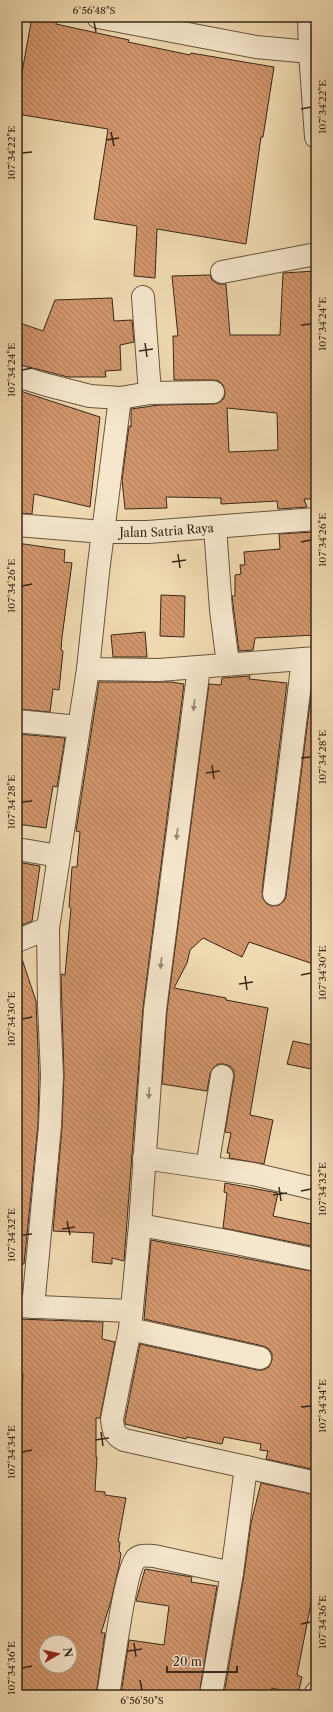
<svg xmlns="http://www.w3.org/2000/svg" width="333" height="1712" viewBox="0 0 333 1712" font-family="'Libre Caslon Text',serif">
  <defs>
    <pattern id="building-back-hatch" width="6" height="6" patternUnits="userSpaceOnUse"><rect width="6" height="6" fill="#d2966c"/><path d="M-1 5l2 2M0 0l6 6M5-1l2 2" fill="none" stroke="#ab7a58"/></pattern>
  </defs>
  <rect width="100%" height="100%" fill="#efd9b0"/>
  <filter id="stains"><feTurbulence type="fractalNoise" baseFrequency=".005" numOctaves="4"/><feColorMatrix values="0 0 0 0 .2 0 0 0 0 .09 0 0 0 0 .02 0 0 0 .5 -.17"/></filter>
  <radialGradient id="worn" r=".72"><stop offset=".6" stop-color="#630" stop-opacity="0"/><stop offset="1" stop-color="#630" stop-opacity=".3"/></radialGradient>
  <g fill="url(#building-back-hatch)" stroke="#382718" fill-rule="evenodd">
    <polygon points="32,17 58,17 56,24 129,40 128,42 190,55 191,53 274,67 263,137 261,137 246,244 157,229 155,278 134,276 137,226 94,219 108,129 17,114 17,100"/>
    <path d="M316,271V499H304L307,507L278,509L277,501L221,504V498L166,497L167,508L125,509L122,480L129,426L131,427V409L159,405L214,404L220,402L224,398L225,392L223,385L219,381L213,380H174L173,336H178L172,276L210,275L212,280L218,284H226L230,335H280L283,273ZM227,408L277,413L278,450L229,452Z"/>
    <polygon points="112,298 114,321 132,320 134,342 120,345 121,370 105,371 106,377 68,377 17,364 17,322 43,331 55,300"/>
    <polygon points="17,390 100,417 90,507 34,494 32,514 17,513"/>
    <polygon points="315,532 316,536 316,635 255,638 253,650 239,651 232,596 235,596 235,575 241,574 240,565 245,565 244,552 280,549 279,534"/>
    <polygon points="17,543 65,550 64,562 72,563 62,637 61,650 63,651 59,690 53,689 50,712 17,709 17,656 20,628 17,627"/>
    <polygon points="161,595 185,596 184,637 160,636"/>
    <polygon points="145,632 147,657 113,657 111,635"/>
    <polygon points="250,676 249,679 287,683 262,892 263,899 267,904 272,906 279,905 284,901 286,896 312,686 316,686 316,965 249,942 242,957 203,938 190,950 187,963 174,988 226,998 226,1000 268,1008 250,1115 273,1120 264,1164 229,1158 230,1153 227,1153 231,1133 225,1132 234,1078 234,1071 230,1066 224,1064 218,1064 213,1068 210,1074 207,1091 162,1084 167,1011 209,684 221,685 222,678"/>
    <polygon points="99,682 171,682 184,684 143,1008 124,1261 112,1258 112,1264 92,1262 94,1233 53,1231 62,1127 64,1075 61,974 65,975 71,908 69,907 72,867 77,867 80,832 76,831"/>
    <polygon points="17,734 65,738 57,787 53,786 46,828 17,824"/>
    <polygon points="17,862 40,866 32,921 17,927"/>
    <polygon points="20,953 36,1001 39,1075 38,1125 24,1264 17,1264 17,954"/>
    <polygon points="293,1041 316,1046 316,1070 287,1064"/>
    <polygon points="225,1183 278,1193 273,1216 316,1225 316,1247 223,1228 227,1193 224,1192"/>
    <polygon points="151,1240 316,1272 316,1470 266,1459 268,1451 260,1450 261,1444 224,1437 222,1444 187,1437 186,1439 125,1424 125,1420 140,1344 257,1370 263,1370 269,1367 272,1360 272,1354 269,1349 263,1346 144,1319"/>
    <path d="M17,1319L103,1322L102,1339L115,1342L100,1418H96V1457H97L95,1491L105,1492V1495L126,1498L118,1542H120L119,1551L121,1553L119,1566L111,1601L101,1633H105L96,1695H17V1571L19,1552H17V1429L19,1415L21,1416L23,1374H17ZM46,1642H70V1666H46Z"/>
    <polygon points="261,1483 316,1495 316,1578 297,1675 302,1677 298,1694 272,1688 271,1695 224,1695 244,1575 251,1523"/>
    <polygon points="145,1569 192,1577 191,1582 217,1586 199,1695 121,1695 129,1640 164,1645 169,1606 136,1601"/>
  </g>
  <g fill="none" stroke-linecap="round" stroke-linejoin="round">
    <g stroke="#66543e" stroke-width="24">
      <g id="minor">
        <polyline points="98,17 256,47 310,52"/>
        <polyline points="309,17 310,52 316,137"/>
        <polyline points="222,272 316,254"/>
        <polyline points="143,297 150,393"/>
        <polyline points="17,376 47,385 90,396 120,398 150,393 213,392"/>
        <path id="s1" d="M17,525L103,532H148L316,519"/>
        <polyline points="215,527 221,610 228,664"/>
        <path d="M199,667L155,1010L140,1225L130,1329L112,1419C113,1430 114,1435 124,1440L246,1467"/>
        <polyline points="88,669 159,670 316,658"/>
        <polyline points="17,721 79,727"/>
        <polyline points="17,849 59,856"/>
        <polyline points="274,894 303,659"/>
        <polyline points="17,941 48,928"/>
        <polyline points="144,1158 253,1174 316,1189"/>
        <polyline points="207,1167 222,1076"/>
        <polyline points="140,1225 227,1241 316,1260"/>
        <polyline points="17,1306 130,1311"/>
        <polyline points="33,1307 50,1126 52,1075 49,1005 48,928 88,669 98,572 120,398"/>
        <polyline points="130,1329 260,1358"/>
        <path d="M108,1695C112,1674 125,1569 136,1559C140,1554 148,1556 154,1556L232,1573"/>
        <polyline points="211,1695 232,1573 246,1467 316,1483"/>
        <polyline points="316,1695 316,1693"/>
      </g>
    </g>
    <use href="#minor" stroke="#f5e6cc" stroke-width="22"/>
  </g>
  <defs><path id="oneway-solid" d="M-6-.8H1V-3.2L6.5 0L1 3.2V.8H-6Z"/></defs>
  <g fill="#968672">
    <use href="#oneway-solid" transform="translate(194 705) rotate(97)"/>
    <use href="#oneway-solid" transform="translate(177 834) rotate(97)"/>
    <use href="#oneway-solid" transform="translate(161 963) rotate(97)"/>
    <use href="#oneway-solid" transform="translate(149 1093) rotate(94)"/>
  </g>
  <path fill="none" stroke="#382718" stroke-width="1.5" d="M94,22L96,32M301,109L311,107M111,132L114,146M106,140L119,138M22,153L32,152M301,325L311,324M145,343L147,357M139,351L153,349M22,370L32,368M301,542L311,540M178,554L180,568M172,562L186,560M22,586L32,584M301,758L311,757M212,765L214,779M206,773L220,771M22,802L32,801M301,975L311,973M245,976L247,990M239,984L253,982M22,1019L32,1017M279,1187L281,1201M301,1191L311,1189M273,1195L287,1193M67,1221L70,1235M62,1229L75,1227M22,1235L32,1234M301,1407L311,1406M101,1432L103,1446M95,1440L109,1438M22,1452L32,1450M301,1624L311,1622M134,1643L136,1657M128,1651L142,1649M22,1668L32,1666M140,1680L142,1690"/>
  <g text-anchor="middle" dominant-baseline="central" stroke-width="3" stroke-linejoin="round" paint-order="stroke">
    <g font-size="12" fill="#382718" stroke="#f5e6cc">
      <text stroke="none"><textPath href="#s1" startOffset="150">Jalan Satria Raya</textPath></text>
    </g>
  </g>
  <rect width="333" height="1712" fill="none" stroke="#efd9b0" stroke-width="44"/>
  <g transform="translate(58 1654) rotate(81)"><circle r="19" fill="#f5e6cc" stroke="#a99a84"/>
  <path d="M0-3L7 15L0 10L-7 15Z" fill="#8f2418"/>
  <text y="-6" font-size="11" font-weight="bold" text-anchor="middle" fill="#382718">N</text>
  </g>
  <path d="M167 1666v6h70v-6" fill="none" stroke="#382718" stroke-width="2"/>
  <text x="173" y="1666" font-size="12" fill="#382718" stroke="#f5e6cc" stroke-width="3" paint-order="stroke">20 m</text>
  <rect x="22" y="22" width="289" height="1668" fill="none" stroke="#382718" stroke-width="1.5"/>
  <g font-size="10" text-anchor="middle" fill="#382718">
    <text x="94" y="14">6°56'48"S</text>
    <text transform="translate(322 107) rotate(-90)" y="4">107°34'22"E</text>
    <text transform="translate(11 153) rotate(-90)" y="4">107°34'22"E</text>
    <text transform="translate(322 324) rotate(-90)" y="4">107°34'24"E</text>
    <text transform="translate(11 370) rotate(-90)" y="4">107°34'24"E</text>
    <text transform="translate(322 540) rotate(-90)" y="4">107°34'26"E</text>
    <text transform="translate(11 586) rotate(-90)" y="4">107°34'26"E</text>
    <text transform="translate(322 757) rotate(-90)" y="4">107°34'28"E</text>
    <text transform="translate(11 802) rotate(-90)" y="4">107°34'28"E</text>
    <text transform="translate(322 973) rotate(-90)" y="4">107°34'30"E</text>
    <text transform="translate(11 1019) rotate(-90)" y="4">107°34'30"E</text>
    <text transform="translate(322 1189) rotate(-90)" y="4">107°34'32"E</text>
    <text transform="translate(11 1235) rotate(-90)" y="4">107°34'32"E</text>
    <text transform="translate(322 1406) rotate(-90)" y="4">107°34'34"E</text>
    <text transform="translate(11 1452) rotate(-90)" y="4">107°34'34"E</text>
    <text transform="translate(322 1622) rotate(-90)" y="4">107°34'36"E</text>
    <text transform="translate(11 1668) rotate(-90)" y="4">107°34'36"E</text>
    <text x="142" y="1704">6°56'50"S</text>
  </g>
  <rect width="100%" height="100%" filter="url(#stains)"/>
  <rect width="100%" height="100%" fill="url(#worn)"/>
</svg>
